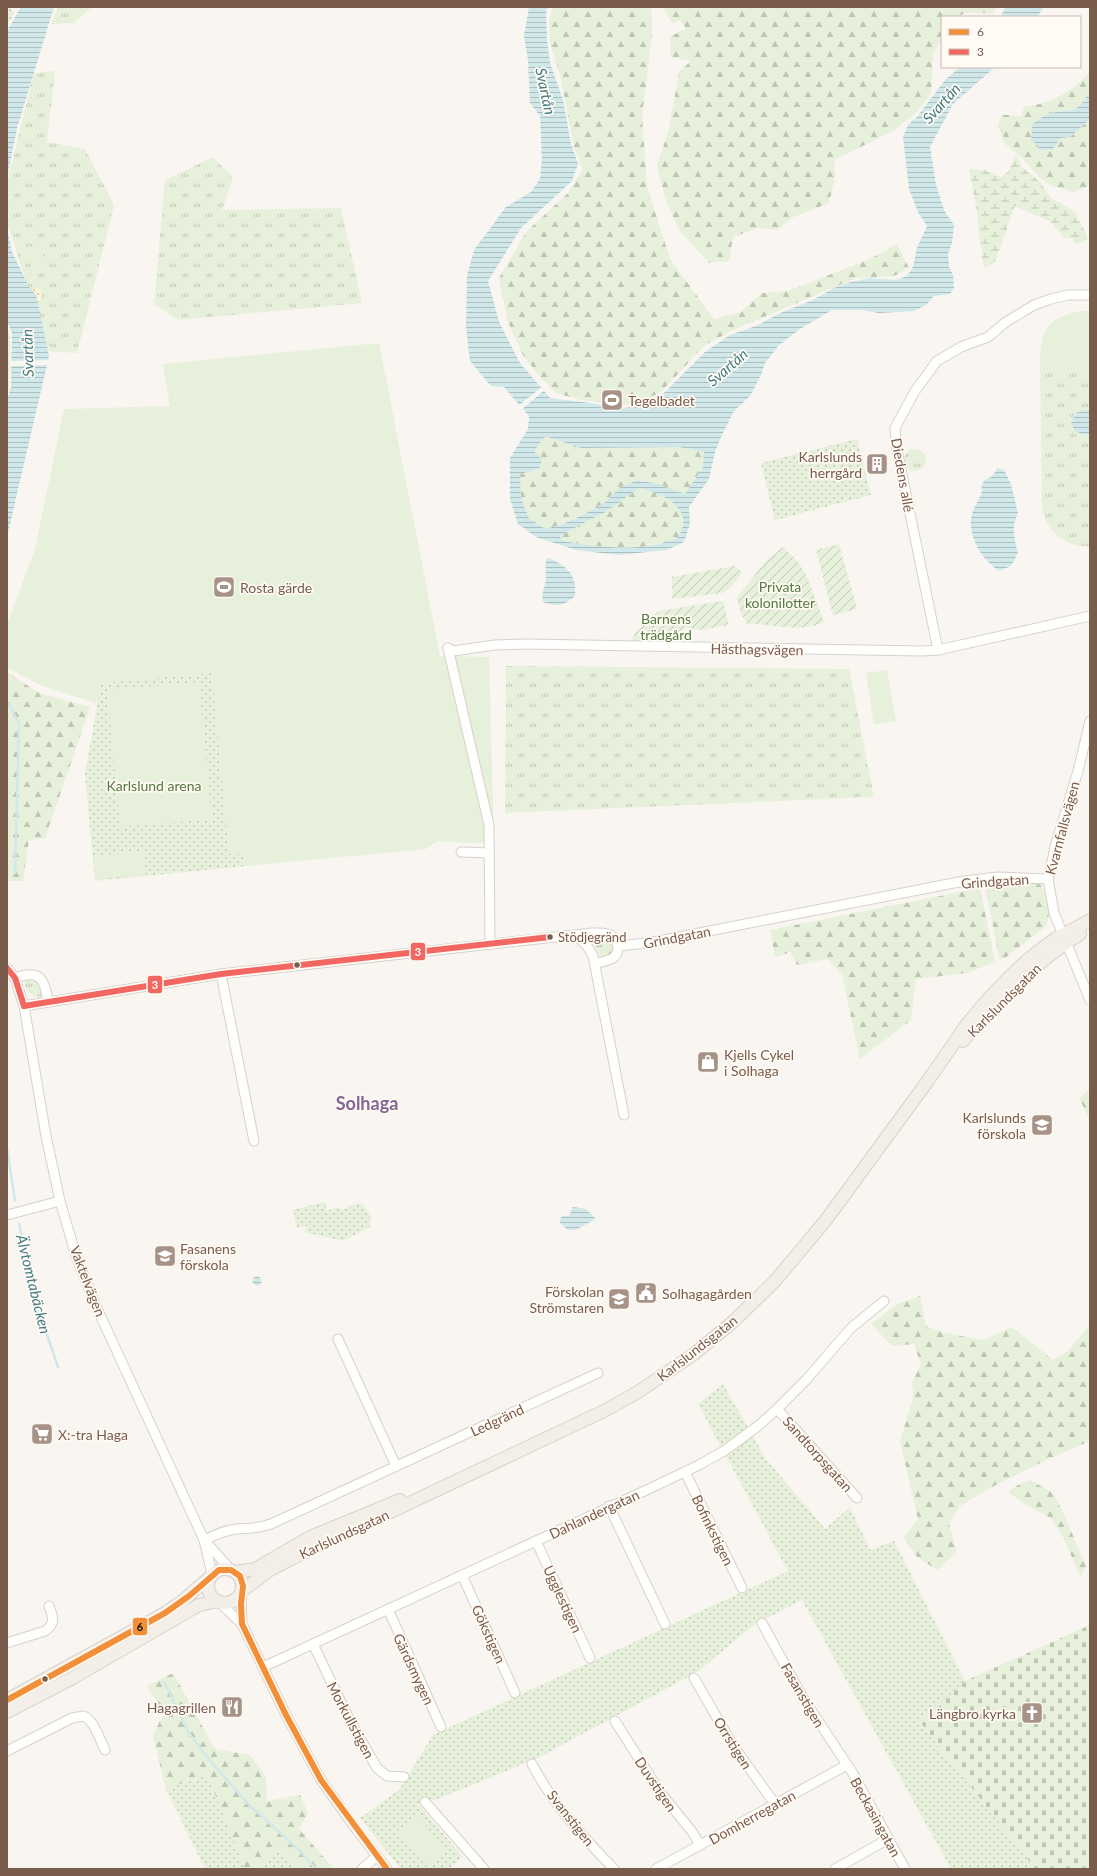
<svg xmlns="http://www.w3.org/2000/svg" width="1097" height="1876" viewBox="0 0 1097 1876" font-family="Lato,sans-serif">
  <defs>
    <pattern id="grass-tufts" width="24" height="20" patternUnits="userSpaceOnUse"><rect width="24" height="20" fill="#e7f0db"/><path d="M3 7l-1-3M5 7V3M7 7l1-3M15 17l-1-3M17 17v-4M19 17l1-3" fill="none" stroke="#c0c6b4"/></pattern>
    <pattern id="forest-firs" width="22" height="20" patternUnits="userSpaceOnUse"><rect width="22" height="20" fill="#e7f0db"/><path d="M5 1l3.5 6h-7zM16 11l3.5 6h-7z" fill="#c0c6b4"/></pattern>
    <pattern id="wetland-marsh" width="20" height="14" patternUnits="userSpaceOnUse"><rect width="20" height="14" fill="#e7f0db"/><path d="M1 5h8M5 5V1M11 12h8M15 12V8" fill="none" stroke="#c0c6b4"/></pattern>
    <pattern id="sand-dots" width="8" height="8" patternUnits="userSpaceOnUse"><rect width="8" height="8" fill="#fbf2d9"/><path d="M2 2h.1M6 6h.1" fill="none" stroke="#d0c7b2" stroke-width="1.8" stroke-linecap="round"/></pattern>
    <pattern id="cemetery-stones" width="16" height="16" patternUnits="userSpaceOnUse"><rect width="16" height="16" fill="#e7f0db"/><path d="M2 7V4a2 2 0 0 1 4 0v3zM10 15v-3a2 2 0 0 1 4 0v3z" fill="#c0c6b4"/></pattern>
    <pattern id="park-dots" width="8" height="8" patternUnits="userSpaceOnUse"><rect width="8" height="8" fill="#e7f0db"/><path d="M2 2h.1M6 6h.1" fill="none" stroke="#c0c6b4" stroke-width="1.8" stroke-linecap="round"/></pattern>
    <pattern id="garden-furrows" width="10" height="10" patternUnits="userSpaceOnUse"><rect width="10" height="10" fill="#e7f0db"/><path d="M-1 1l2-2M0 10L10 0M9 11l2-2" fill="none" stroke="#c0c6b4"/></pattern>
    <pattern id="water-rules" width="6" height="5" patternUnits="userSpaceOnUse"><rect width="6" height="5" fill="#d0e8ea"/><path d="M0 2.5h6" fill="none" stroke="#aebfc0"/></pattern>
  </defs>
  <rect width="100%" height="100%" fill="#f9f5f0"/>
  <g fill="url(#grass-tufts)">
    <polygon points="58,7 92,7 74,23 51,24"/>
    <polygon points="55,71 47,142 85,149 114,205 77,353 48,351 7,222 7,183 34,73"/>
    <polygon points="213,157 233,178 222,210 341,208 362,303 178,320 154,304 165,180"/>
    <path d="M1090,371V412L1080,411L1073,416L1090,433V546C1066,548 1046,531 1042,508L1040,373Z"/>
    <circle cx="915" cy="460" r="11"/>
    <polygon points="506,666 849,669 874,797 505,813"/>
    <path d="M29,979L36,980C40,985 44,991 41,997L38,998C31,995 25,990 24,982Z"/>
  </g>
  <g fill="url(#forest-firs)">
    <polygon points="553,7 651,7 652,35 642,116 647,186 670,259 714,319 741,312 762,293 788,291 870,259 897,244 909,268 894,276 856,278 733,330 705,345 661,392 646,399 624,405 581,400 556,393 539,376 523,355 508,322 499,278 526,232 567,194 583,169 574,147 560,75 550,44 549,21"/>
    <polygon points="664,7 996,7 992,14 970,12 955,17 942,17 942,39 933,53 931,94 918,111 893,131 834,160 835,177 829,203 791,218 777,230 758,228 733,237 729,261 709,263 679,230 666,201 657,166 669,129 679,72 691,61 671,57 670,37 686,28 680,20 672,23 666,14"/>
    <path d="M1090,71V94H1088C1078,117 1064,107 1045,115C1041,117 1036,122 1032,124L1031,141L1070,137L1090,119V157L1088,160L1090,186L1073,192L1052,186L1039,177L1022,158L1005,144L998,126L1002,115C1009,114 1014,117 1021,116L1024,107C1049,104 1074,92 1090,71Z"/>
    <polygon points="545,435 581,448 679,447 704,452 703,467 685,494 658,484 637,480 619,488 604,503 585,514 563,524 545,529 529,518 521,499 520,474 539,469 534,451"/>
    <path d="M639,488C656,492 687,503 683,526C682,529 680,534 678,537C643,554 600,547 563,541L558,536L607,511Z"/>
    <polygon points="7,672 39,693 90,707 45,838 29,840 23,881 7,881"/>
    <path d="M1016,882H1039C1045,893 1053,914 1046,926L1005,958L1001,959L998,952L985,887L1009,884Z"/>
    <polygon points="980,888 995,962 967,973 916,979 911,1020 860,1059 842,975 828,959 797,965 791,952 775,957 770,930"/>
    <path d="M592,938L609,939L614,947C611,954 607,957 600,955L591,941Z"/>
    <polygon points="1090,1089 1090,1121 1079,1098"/>
    <polygon points="920,1296 926,1326 945,1333 983,1340 1012,1327 1053,1360 1068,1351 1090,1324 1090,1441 1046,1460 988,1489 960,1506 949,1524 957,1552 937,1570 916,1556 904,1537 918,1519 900,1441 913,1398 912,1382 921,1364 914,1344 892,1346 871,1324 897,1304"/>
    <polygon points="1030,1480 1053,1493 1067,1521 1086,1567 1080,1576 1064,1539 1051,1518 1026,1505 1008,1492 1018,1485"/>
    <polygon points="173,1673 215,1749 250,1755 266,1777 267,1801 300,1795 308,1813 299,1829 334,1869 299,1869 280,1851 260,1869 245,1869 207,1775 166,1789 153,1736 164,1712 147,1686"/>
  </g>
  <polygon fill="url(#wetland-marsh)" points="1016,155 1023,168 1040,182 1051,198 1075,212 1088,238 1078,244 1074,243 1072,238 1064,238 1051,222 1015,206 995,262 985,268 982,259 982,250 979,237 978,217 969,169 985,170 1001,177 1008,172"/>
  <polygon fill="url(#sand-dots)" points="38,287 42,293 41,300 38,303 32,289"/>
  <polygon fill="url(#cemetery-stones)" points="1090,1625 1090,1869 1034,1869 1025,1855 919,1721 965,1681"/>
  <g fill="url(#park-dots)">
    <polygon points="7,7 9,7 14,13 7,26"/>
    <polygon points="7,328 10,334 9,388 7,395"/>
    <polygon points="857,439 871,495 775,520 761,463"/>
    <polygon points="212,673 229,854 245,853 246,866 95,881 85,774 101,683"/>
    <polygon points="325,1202 327,1211 336,1207 343,1210 356,1203 362,1204 371,1217 370,1218 370,1227 343,1241 304,1232 307,1226 297,1228 293,1210"/>
    <polygon points="723,1384 766,1459 825,1529 850,1507 870,1550 894,1541 965,1681 919,1722 1025,1855 1034,1869 951,1869 802,1600 754,1625 697,1672 538,1758 438,1799 418,1804 463,1857 449,1869 401,1869 360,1818 399,1790 433,1735 788,1571 698,1404"/>
    <polygon points="207,1775 245,1869 205,1869 166,1789"/>
    <polygon points="280,1851 299,1869 260,1869"/>
  </g>
  <g fill="url(#garden-furrows)">
    <polygon points="839,544 857,609 833,615 816,550"/>
    <path d="M783,547L799,563L807,577L824,622C801,634 773,623 747,624L741,613L737,598L765,562Z"/>
    <path d="M734,566L742,572C736,582 732,588 722,593L672,599V577Z"/>
    <polygon points="723,601 729,625 700,630 684,628 676,643 631,642 635,633 659,611"/>
  </g>
  <g fill="#e7f0db">
    <polygon points="40,245 46,271 35,274 31,268 27,247"/>
    <path d="M1084,311H1090V371L1040,373C1040,335 1041,317 1084,311Z"/>
    <polygon points="379,343 440,656 489,657 494,844 437,841 426,849 246,866 245,853 229,854 212,673 102,683 96,703 40,685 7,667 7,625 35,549 64,409 170,406 163,364"/>
    <polygon points="887,670 896,721 874,725 866,673"/>
    <polygon points="199,682 212,819 120,827 107,690"/>
    <polygon points="143,851 146,875 96,879 93,856"/>
    <polygon points="418,1816 446,1850 426,1866 397,1831"/>
  </g>
  <g fill="url(#water-rules)" fill-rule="evenodd">
    <polygon points="21,7 54,7 17,128 7,178 7,31"/>
    <path d="M529,7H548L546,13L547,40L550,63L563,100L571,144L578,164L572,181L521,228L488,281L499,322L520,363L550,398L597,404L619,409L644,405L659,398L705,352L730,335L756,326L780,313L813,300L834,288L847,283L869,278L895,280L907,276L913,267L917,248L927,226L918,212L909,189L903,137L908,125L917,117L945,80L960,67H995L953,104L930,147L936,185L944,210L954,225L952,243L948,254L949,267L953,275L954,288L950,294L934,296L926,305L914,311L879,313L863,310H832L800,329L779,345L765,363L761,375L750,396L734,411L721,437L715,452L709,479L689,507L690,524L684,542L667,550L618,555L576,550L536,537L518,524L510,499V458L528,429L529,416L504,387L491,386L470,361L466,327L467,276L474,250L506,207L531,192L540,179L542,158L540,116L530,103L528,60L524,36ZM545,436L581,448L679,447L704,452L703,467L685,494L658,484L637,480L619,488L604,503L585,514L563,524L545,529L529,518L521,499L520,474L539,469L542,460L534,451ZM639,488C656,492 687,503 683,526C682,529 680,534 678,537C643,554 600,547 563,541L559,536L607,511Z"/>
    <polygon points="1006,7 1044,7 1037,17 1000,17"/>
    <path d="M1088,93L1090,94V119L1070,137L1060,138L1053,149L1039,150L1037,144L1031,141L1032,124C1036,122 1041,117 1045,115C1064,107 1078,118 1088,93Z"/>
    <polygon points="7,228 12,252 29,287 36,295 49,356 7,537 7,401 11,387 12,333 7,321"/>
    <polygon points="1084,410 1090,412 1090,433 1085,435 1075,431 1071,423 1076,413"/>
    <path d="M997,468L1004,470L1011,484L1018,513C1011,527 1014,538 1018,553L1011,566L999,571C984,561 970,541 971,521C971,512 977,503 981,495C983,491 980,487 983,483C985,479 989,479 992,476C994,474 996,470 997,468Z"/>
    <path d="M549,558C568,567 577,575 575,596C564,606 557,607 543,602C541,590 545,589 546,579C546,572 545,566 546,559Z"/>
    <polygon points="573,1207 586,1209 596,1219 575,1230 568,1230 560,1223 560,1219 562,1216 569,1216"/>
    <circle cx="257" cy="1281" r="4.5"/>
  </g>
  <g fill="#f9f5f0">
    <polygon points="49,360 49,365 10,366 10,361"/>
    <polygon points="543,386 546,389 521,410 518,406"/>
  </g>
  <g fill="none" stroke-linecap="round" stroke-linejoin="round">
    <g stroke="#d0e8ea" stroke-width="2.5">
      <polyline points="7,701 19,723 15,873"/>
      <polyline points="7,1148 15,1201"/>
      <polyline points="19,1224 36,1302 58,1367"/>
      <polyline points="164,1682 189,1733 207,1757 246,1802 301,1852 316,1869"/>
    </g>
    <g stroke="#d7d1cb" stroke-width="11">
      <g id="minor">
        <polyline points="448,648 453,651 495,645 527,644 922,651 938,650 1090,616"/>
        <polyline points="448,648 489,825 490,945"/>
        <polyline points="938,650 897,450 895,428 915,391 937,361 961,347 988,337 1006,322 1034,305 1051,299 1068,295 1090,295"/>
        <polyline points="1090,721 1078,771 1056,843 1048,879 1054,913 1090,1000"/>
        <polyline points="461,852 489,853"/>
        <polyline points="576,935 587,946 593,956 624,1115"/>
        <polyline points="618,946 648,943 964,881 998,877 1048,879"/>
        <polyline points="7,968 15,978 24,1006 46,1136 60,1201 76,1256 95,1304 204,1540 212,1574"/>
        <polyline points="221,974 254,1141"/>
        <path d="M15,978C40,969 45,979 48,1002"/>
        <path d="M24,1006L221,974L592,933C598,933 606,932 611,935C618,940 621,952 613,958C608,961 600,962 595,964"/>
        <polyline points="7,1215 60,1201"/>
        <polyline points="338,1339 396,1466"/>
        <polyline points="777,1409 857,1498"/>
        <polyline points="685,1472 742,1588"/>
        <polyline points="609,1506 665,1624"/>
        <path d="M204,1540C215,1535 225,1530 237,1529C250,1528 257,1529 271,1524L598,1373"/>
        <polyline points="205,1541 231,1570"/>
        <polyline points="536,1541 590,1658"/>
        <polyline points="462,1575 515,1693"/>
        <polyline points="241,1593 242,1624"/>
        <polyline points="220,1603 242,1624 286,1715 321,1780 356,1829 387,1869"/>
        <polyline points="388,1609 441,1727"/>
        <polyline points="762,1623 803,1698 852,1772 905,1869"/>
        <path d="M7,1643L45,1631C56,1624 53,1616 49,1606"/>
        <polyline points="313,1644 349,1719 377,1768 387,1776 404,1777"/>
        <polyline points="263,1667 653,1487 699,1465 724,1451 758,1426 777,1409 806,1380 851,1328 884,1301"/>
        <polyline points="694,1678 734,1747 775,1804"/>
        <polyline points="615,1721 660,1792 693,1833 700,1845"/>
        <path d="M7,1751L72,1718L84,1716C95,1722 99,1738 105,1750"/>
        <path d="M532,1764C553,1804 583,1837 614,1869"/>
        <polyline points="425,1802 484,1869"/>
        <polyline points="362,1869 377,1856"/>
        <polyline points="656,1869 847,1765"/>
        <polyline points="835,1869 888,1839"/>
      </g>
    </g>
    <g stroke="#dad1cc" stroke-width="14">
      <g id="major">
        <path d="M963,1041C998,1001 1035,962 1080,934"/>
        <circle cx="225" cy="1586" r="17"/>
        <polyline points="236,1572 255,1569 310,1537 400,1500"/>
        <path d="M242,1591L270,1570L289,1560L606,1410L638,1392L694,1354L735,1320L775,1281L826,1220L927,1082L967,1024C993,992 1024,958 1060,936C1070,931 1080,926 1090,920"/>
        <polyline points="7,1700 165,1613 181,1602 210,1577"/>
        <polyline points="7,1712 71,1679 199,1605 218,1601"/>
      </g>
    </g>
    <use href="#minor" stroke="#fefefd" stroke-width="9"/>
    <use href="#major" stroke="#f3eee8" stroke-width="12"/>
    <g stroke="#fffaf3" stroke-width="9">
      <polyline id="bus-1" points="7,1700 165,1613 189,1596 219,1570 231,1570 240,1576 243,1586 241,1604 242,1624 286,1715 321,1780 387,1869"/>
    </g>
    <g stroke="#fffaf3" stroke-width="9">
      <g id="bus-2">
        <polyline points="7,968 15,978 24,1006"/>
        <polyline points="24,1006 221,974 550,937"/>
      </g>
    </g>
    <use href="#bus-1" stroke="#f19039" stroke-width="6"/>
    <use href="#bus-2" stroke="#f26762" stroke-width="6"/>
  </g>
  <defs>
    <g id="stadium-square" transform="scale(1.15)"><rect x="-9" y="-9" width="18" height="18" rx="4" fill="#a69286" stroke="#fffaf3"/><path d="M0-5a6.5 5 0 1 0 0 10a6.5 5 0 1 0 0-10ZM-3.5-1.8h7v3.6h-7Z" fill="#fff"/></g>
    <g id="building-square" transform="scale(1.15)"><rect x="-9" y="-9" width="18" height="18" rx="4" fill="#a69286" stroke="#fffaf3"/><path d="M-4-6H4V6H1V3H-1V6H-4ZM-2.5-4.3h1.7v1.8h-1.7ZM.8-4.3h1.7v1.8H.8ZM-2.5-1h1.7V.8h-1.7ZM.8-1h1.7V.8H.8Z" fill="#fff"/></g>
    <g id="shop-square" transform="scale(1.15)"><rect x="-9" y="-9" width="18" height="18" rx="4" fill="#a69286" stroke="#fffaf3"/><path d="M-5-2.5h2.3a2.7 3.5 0 0 1 5.4 0H5L5.5 6h-11ZM-1.5-2.5h3a1.5 2.3 0 0 0-3 0Z" fill="#fff"/></g>
    <g id="school-square" transform="scale(1.15)"><rect x="-9" y="-9" width="18" height="18" rx="4" fill="#a69286" stroke="#fffaf3"/><path d="M0-5L7-2L0 1L-7-2ZM-4 1L0 2.5L4 1V4Q0 6-4 4Z" fill="#fff"/></g>
    <g id="civic-square" transform="scale(1.15)"><rect x="-9" y="-9" width="18" height="18" rx="4" fill="#a69286" stroke="#fffaf3"/><path d="M-.6-6.5H3V-4.5H.6V-3L4-1V1h2V6H-6V1h2V-1L-.6-3ZM-1.2 2.5V6h2.4V2.5Z" fill="#fff"/></g>
    <g id="supermarket-square" transform="scale(1.15)"><rect x="-9" y="-9" width="18" height="18" rx="4" fill="#a69286" stroke="#fffaf3"/><path d="M-6-5.5h2.5l.6 2H6L4.5 2H-2.5L-4.4-4H-6ZM-1.5 3.2a1.3 1.3 0 1 0 .1 0ZM3 3.2a1.3 1.3 0 1 0 .1 0Z" fill="#fff"/></g>
    <g id="restaurant-square" transform="scale(1.15)"><rect x="-9" y="-9" width="18" height="18" rx="4" fill="#a69286" stroke="#fffaf3"/><path d="M-5-6h1v4h1v-4h1v4h1v-4h1v5L-1.5 .5V6h-2V.5L-5-1ZM5-6V6H3V1.5H1.5Q1.5-4 5-6Z" fill="#fff"/></g>
    <g id="church-square" transform="scale(1.15)"><rect x="-9" y="-9" width="18" height="18" rx="4" fill="#a69286" stroke="#fffaf3"/><path d="M-1.2-6h2.4v3.5h3.3v2.4h-3.3V6h-2.4V-.1h-3.3v-2.4h3.3Z" fill="#fff"/></g>
  </defs>
  <g fill-rule="evenodd">
    <use href="#stadium-square" x="612" y="400"/>
    <use href="#building-square" x="877" y="464"/>
    <use href="#stadium-square" x="224" y="587"/>
    <use href="#shop-square" x="708" y="1062"/>
    <use href="#school-square" x="1042" y="1125"/>
    <use href="#school-square" x="165" y="1256"/>
    <use href="#civic-square" x="646" y="1293"/>
    <use href="#school-square" x="619" y="1299"/>
    <use href="#supermarket-square" x="42" y="1434"/>
    <use href="#restaurant-square" x="232" y="1707"/>
    <use href="#church-square" x="1032" y="1713"/>
  </g>
  <g fill="#7a5c4d" stroke="#fffaf3" stroke-width="1.5">
    <circle cx="550" cy="937" r="3.5"/>
    <circle cx="297" cy="965" r="3.5"/>
    <circle cx="45" cy="1679" r="3.5"/>
  </g>
  <g text-anchor="middle" dominant-baseline="central" stroke-width="3.5" stroke-linejoin="round" paint-order="stroke">
    <g font-size="13" fill="#7a5c4d" stroke="#fffaf3" text-anchor="start">
      <text x="558" y="937">Stödjegränd</text>
    </g>
    <g font-size="14" fill="#7a5c4d" stroke="#fffaf3" text-anchor="start">
      <text x="628" y="400">Tegelbadet</text>
      <text x="862" y="456" text-anchor="end">Karlslunds<tspan x="862" dy="16">herrgård</tspan></text>
      <text x="240" y="587">Rosta gärde</text>
      <text x="724" y="1054">Kjells Cykel<tspan x="724" dy="16">i Solhaga</tspan></text>
      <text x="1026" y="1117" text-anchor="end">Karlslunds<tspan x="1026" dy="16">förskola</tspan></text>
      <text x="180" y="1248">Fasanens<tspan x="180" dy="16">förskola</tspan></text>
      <text x="604" y="1291" text-anchor="end">Förskolan<tspan x="604" dy="16">Strömstaren</tspan></text>
      <text x="662" y="1293">Solhagagården</text>
      <text x="58" y="1434">X:-tra Haga</text>
      <text x="216" y="1707" text-anchor="end">Hagagrillen</text>
      <text x="1016" y="1713" text-anchor="end">Längbro kyrka</text>
    </g>
    <g font-size="14" fill="#7a5c4d" stroke="#fffaf3">
      <text transform="translate(903 475) rotate(80)">Diedens allé</text>
      <text transform="translate(757 649) rotate(1)">Hästhagsvägen</text>
      <text transform="translate(1062 828) rotate(-75)">Kvarnfallsvägen</text>
      <text transform="translate(995 881) rotate(-4)">Grindgatan</text>
      <text transform="translate(677 937) rotate(-11)">Grindgatan</text>
      <text transform="translate(1004 1000) rotate(-45)">Karlslundsgatan</text>
      <text transform="translate(88 1281) rotate(69)">Vaktelvägen</text>
      <text transform="translate(697 1348) rotate(-38)">Karlslundsgatan</text>
      <text transform="translate(497 1420) rotate(-25)">Ledgränd</text>
      <text transform="translate(818 1454) rotate(48)">Sandtorpsgatan</text>
      <text transform="translate(594 1514) rotate(-25)">Dahlandergatan</text>
      <text transform="translate(713 1530) rotate(64)">Bofinkstigen</text>
      <text transform="translate(344 1534) rotate(-25)">Karlslundsgatan</text>
      <text transform="translate(563 1599) rotate(65)">Ugglestigen</text>
      <text transform="translate(489 1634) rotate(66)">Gökstigen</text>
      <text transform="translate(414 1669) rotate(65)">Gärdsmygen</text>
      <text transform="translate(803 1695) rotate(60)">Fasanstigen</text>
      <text transform="translate(351 1720) rotate(62)">Morkullstigen</text>
      <text transform="translate(733 1743) rotate(58)">Orrstigen</text>
      <text transform="translate(656 1784) rotate(56)">Duvstigen</text>
      <text transform="translate(752 1817) rotate(-29)">Domherregatan</text>
      <text transform="translate(876 1817) rotate(61)">Beckasingatan</text>
      <text transform="translate(571 1818) rotate(52)">Svanstigen</text>
    </g>
    <g font-size="14" fill="#537a41" stroke="#fffaf3">
      <text x="780" y="586">Privata<tspan x="780" dy="16">kolonilotter</tspan></text>
      <text x="666" y="618">Barnens<tspan x="666" dy="16">trädgård</tspan></text>
      <text x="154" y="785">Karlslund arena</text>
    </g>
    <g font-size="15" font-style="italic" fill="#437c86" stroke="#fffaf3">
      <text transform="translate(546 91) rotate(78)">Svartån</text>
      <text transform="translate(941 103) rotate(-48)">Svartån</text>
      <text transform="translate(27 353) rotate(-92)">Svartån</text>
      <text transform="translate(727 367) rotate(-41)">Svartån</text>
      <text transform="translate(34 1284) rotate(76)">Älvtomtabäcken</text>
    </g>
    <g font-size="18" font-weight="bold" fill="#846695" stroke="#fffaf3">
      <text x="367" y="1103">Solhaga</text>
    </g>
  </g>
  <g stroke="#fffaf3" stroke-width="1.5">
    <rect x="410" y="942" width="16" height="19" rx="4" fill="#f26762"/>
    <rect x="147" y="975" width="16" height="19" rx="4" fill="#f26762"/>
    <rect x="132" y="1617" width="16" height="19" rx="4" fill="#f19039"/>
  </g>
  <g font-size="11" text-anchor="middle" font-weight="bold" fill="#fff">
    <text x="418" y="956">3</text>
    <text x="155" y="989">3</text>
  </g>
  <g font-size="11" text-anchor="middle" font-weight="bold" fill="#111">
    <text x="140" y="1631">6</text>
  </g>
  <rect width="1097" height="1876" fill="none" stroke="#7a5c4d" stroke-width="16"/>
  <rect x="941" y="16" width="140" height="52" fill="#fffaf3" stroke="#cabbb1"/>
  <rect x="949" y="29" width="20" height="6" fill="#f19039" stroke="#cabbb1"/>
  <text x="977" y="36" font-size="12" fill="#7a5c4d">6</text>
  <rect x="949" y="49" width="20" height="6" fill="#f26762" stroke="#cabbb1"/>
  <text x="977" y="56" font-size="12" fill="#7a5c4d">3</text>
</svg>
